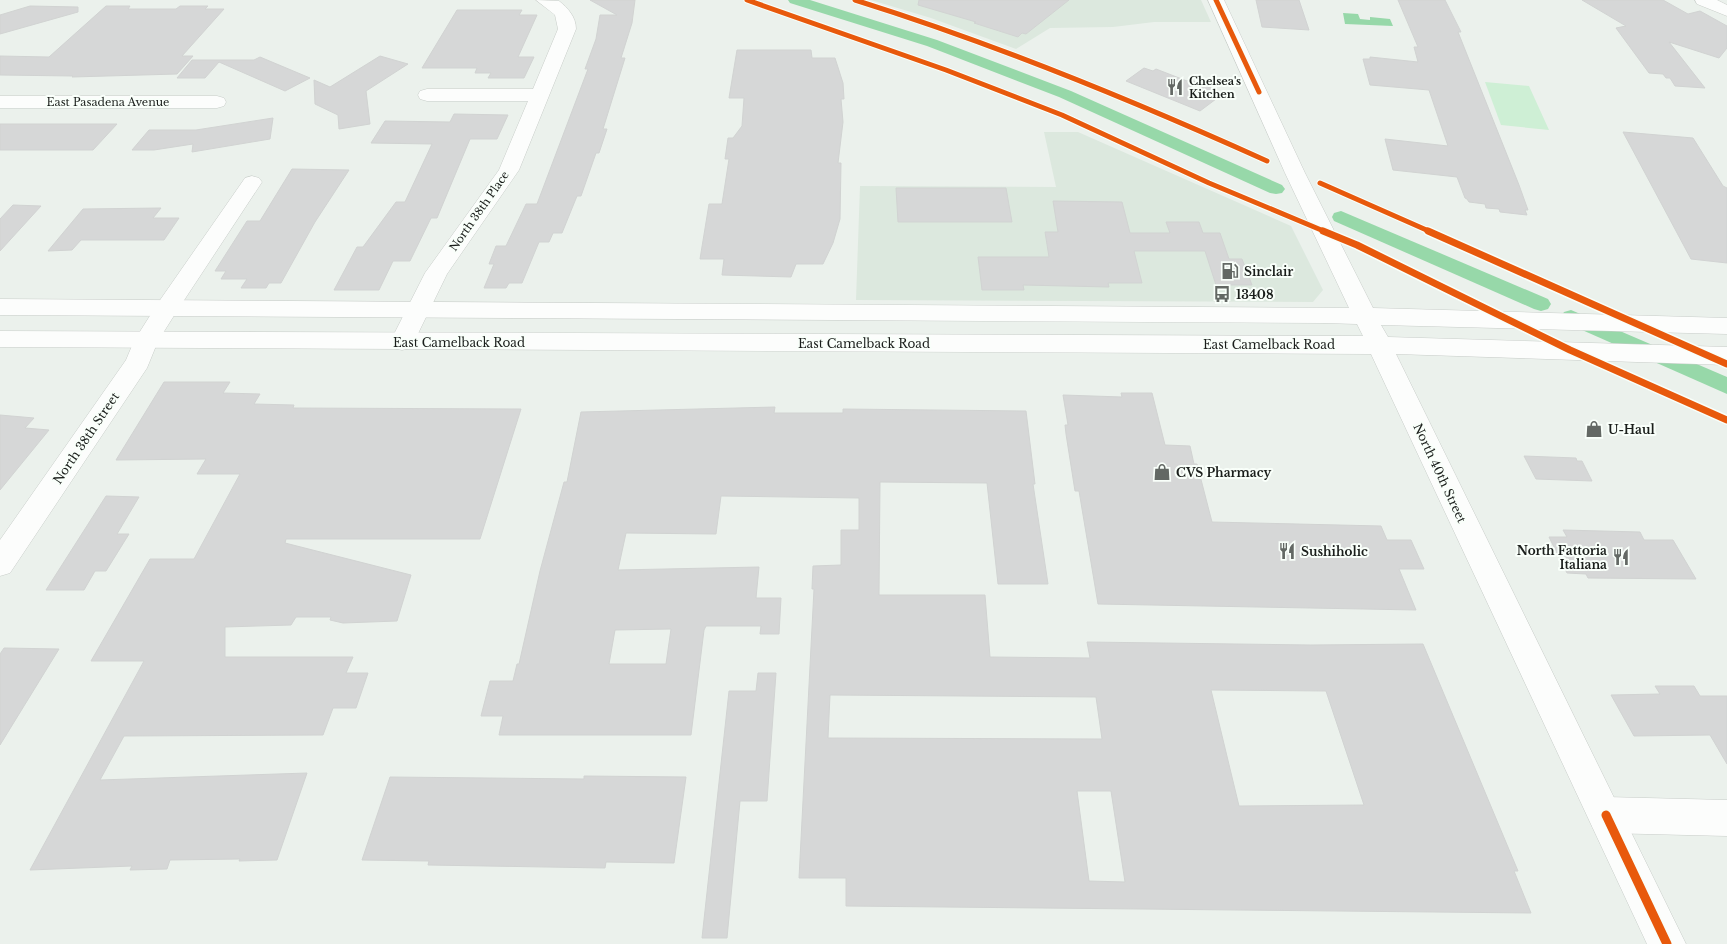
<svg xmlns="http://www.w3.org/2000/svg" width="1727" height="944" viewBox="0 0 1727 944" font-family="'Libre Baskerville',serif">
  <rect width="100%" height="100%" fill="#ebf1ec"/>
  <g fill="#dce8de">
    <polygon points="871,0 1201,0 1211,22 1154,22 1113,27 1050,28 1016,49 931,18"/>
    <polygon points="1044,132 1078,132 1291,226 1323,290 1313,302 856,300 860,186 1056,187"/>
  </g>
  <polygon fill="#ceefd5" points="1485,82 1529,86 1549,130 1501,125"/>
  <polygon fill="#97d8a9" points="1343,13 1358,14 1360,19 1370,20 1370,17 1390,19 1393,26 1345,24"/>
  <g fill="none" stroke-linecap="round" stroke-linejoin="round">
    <g fill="#97d8a9" fill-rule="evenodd">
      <polygon points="788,0 810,0 937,40 1071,91 1282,185 1285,189 1282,193 1276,194 1270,193 1059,97 927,46 790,3"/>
      <polygon points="1341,211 1548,299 1551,304 1548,309 1541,311 1534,309 1334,221 1332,217 1334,213"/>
      <polygon points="1571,310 1727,377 1727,394 1564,322 1561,317 1564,312"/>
    </g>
  </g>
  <g fill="#d6d7d7" stroke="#d1d3d2" fill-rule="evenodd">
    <polygon points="590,0 635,0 632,23 621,58 625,58 603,129 607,129 599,153 596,153 581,196 577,196 562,233 553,233 549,242 539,242 522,283 509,283 506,288 484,288 494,264 489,264 496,246 506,246 526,204 537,204 588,69 585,69 596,39 600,15 617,15"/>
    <polygon points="919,0 1069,0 1026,34 1022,33 1018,37 974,23 976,22 918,5"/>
    <polygon points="1256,0 1299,0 1309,30 1262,27"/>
    <polygon points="1398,0 1445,0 1461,32 1458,32 1519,185 1528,210 1525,210 1527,215 1500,212 1499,209 1486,208 1485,204 1469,202 1467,199 1465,198 1457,177 1393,170 1385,139 1448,146 1429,90 1370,85 1363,59 1370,59 1370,57 1418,62 1414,47 1418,47"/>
    <polygon points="1582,0 1663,0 1688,14 1700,11 1727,26 1727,48 1719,58 1669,42 1705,88 1675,86 1670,78 1666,78 1663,74 1649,73 1616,28 1626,26"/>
    <polygon points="30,6 78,7 78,12 0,34 0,15"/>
    <polygon points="106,6 130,6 128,9 176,9 180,6 208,6 205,9 224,9 182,56 193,56 177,74 72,77 73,76 0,75 0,56 49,57"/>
    <polygon points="457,10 522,10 519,15 537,15 518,57 534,57 524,78 488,78 491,73 475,73 477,68 422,68"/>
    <polygon points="737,50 811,50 812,58 835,58 843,83 844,99 841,99 843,122 838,163 841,163 840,219 833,243 823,264 796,264 791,277 722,275 724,259 700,259 709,204 722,204 729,159 725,159 728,138 733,138 742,126 744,98 729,98"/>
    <polygon points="380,56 408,64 366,91 370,124 339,129 338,115 315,104 314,80 330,87"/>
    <polygon points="260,57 310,78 285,91 219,62 205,78 177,78 192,60 254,60"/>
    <polygon points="1144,68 1153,71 1156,69 1187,81 1189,79 1221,92 1217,94 1220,96 1200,111 1126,81"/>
    <polygon points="454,114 508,115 497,139 470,139 437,218 431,218 410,261 393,261 379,290 334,290 357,247 363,247 396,202 405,202 432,144 371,143 385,121 450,122"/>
    <polygon points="273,118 270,139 192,152 193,144 154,150 132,150 149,130 196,130"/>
    <polygon points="0,124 117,124 93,150 0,150"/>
    <polygon points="1623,132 1693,138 1723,186 1727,188 1727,263 1691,259"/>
    <polygon points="292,169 349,170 315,222 281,283 269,283 266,288 241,288 247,279 221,279 226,271 215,271 247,221 260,221"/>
    <polygon points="896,188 1006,188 1012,222 898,222"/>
    <polygon points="1053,201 1122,202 1130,233 1170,233 1166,222 1199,222 1203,233 1220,233 1229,259 1242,259 1252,285 1216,285 1205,251 1134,251 1142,283 1108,283 1109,287 1023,285 1024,290 982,290 978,257 1049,257 1045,232 1058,232"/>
    <polygon points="13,205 41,206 0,251 0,219"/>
    <polygon points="161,208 153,218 179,218 164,240 81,240 72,250 48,251 83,209"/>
    <polygon points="164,382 230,382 223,393 260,394 254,404 294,405 293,408 521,409 480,539 286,539 285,543 411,575 397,621 343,623 330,620 331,617 296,617 291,625 225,627 225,657 353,657 346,673 368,673 356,708 333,708 323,735 124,736 100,780 307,773 277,860 239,861 240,859 170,860 167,869 130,870 132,866 30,870 144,661 91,661 150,559 194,559 240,474 197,474 206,459 116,460"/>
    <polygon points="1121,393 1152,393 1165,445 1190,446 1194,464 1197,464 1212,522 1381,526 1387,540 1411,540 1424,569 1399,569 1416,610 1098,604 1079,491 1075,491 1066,434 1065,425 1068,425 1063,395 1122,397"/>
    <path d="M775,407L774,413H843V409L1026,411L1035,484H1033L1048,584H998L987,483L880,482L879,595H985L990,657L1090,658L1087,642L1311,645L1423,644L1518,871H1514L1531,913L846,906V878H799L814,589H812L813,566L841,565V530H859V498L721,496L716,534L626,533L618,570L759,567L756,598H781L779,634H760L761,626H706L704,630L691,735H499L503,716H481L490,681H513L517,664H519L540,571L564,482H567L581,412ZM671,629L666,664H609L615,630ZM1211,690L1326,691L1364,805L1239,806ZM830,695L1096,697L1102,739L828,738ZM1077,791H1111L1125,882L1089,881Z"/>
    <polygon points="0,415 34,418 25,428 49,430 0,490"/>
    <polygon points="1524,456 1576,458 1577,461 1582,461 1592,481 1536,479"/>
    <polygon points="106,496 139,497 117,534 129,534 106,571 95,571 84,590 46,590"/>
    <polygon points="1563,530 1640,532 1644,540 1673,540 1696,579 1588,578 1586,574 1567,573 1549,537 1567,537"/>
    <polygon points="4,648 59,649 0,745 0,654"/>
    <polygon points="758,673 776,673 767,801 740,801 727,938 702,938 729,691 756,691"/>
    <polygon points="1655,686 1694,686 1700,696 1727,696 1727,764 1710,735 1634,736 1611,695 1660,694"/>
    <polygon points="584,776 686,777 674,863 606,862 605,868 428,865 429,861 362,860 390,777 584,779"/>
  </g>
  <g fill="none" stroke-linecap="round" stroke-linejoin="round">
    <g stroke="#c8cdc9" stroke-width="1">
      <g id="minor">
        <path d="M536,0L559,1C568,8 576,17 576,29L519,170L447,274L411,348L402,350L393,348L390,342L425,273L499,170L528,101H427L420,99L418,95L420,91L427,89H533L558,29L555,15Z"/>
        <polygon points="1695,0 1717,0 1727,5 1727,16 1697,4"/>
        <polygon points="0,96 217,96 224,98 226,102 224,106 217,108 0,108"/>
        <polygon points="252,176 259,178 262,182 175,314 158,341 147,368 10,573 0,576 0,540 126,360 134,341 158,303 245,178"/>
        <polygon points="1606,797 1727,800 1727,836 1606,833 1593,828 1588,815 1593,802"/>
      </g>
    </g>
    <g stroke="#c8cdc9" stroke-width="1">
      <polygon id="major" points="1208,0 1224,0 1305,173 1373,308 1727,318 1727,334 1381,325 1388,337 1727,347 1727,365 1396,354 1686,944 1647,944 1371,354 0,347 0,331 1363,336 1357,324 1323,323 0,315 0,299 1349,308 1285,173"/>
    </g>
    <use href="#minor" fill="#fcfdfc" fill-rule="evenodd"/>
    <use href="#major" fill="#fcfdfc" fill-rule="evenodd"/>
    <g stroke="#f9fffa" stroke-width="7">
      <g id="cycleway-far2">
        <polyline points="747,0 946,70 1062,115 1209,183 1326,232"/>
        <path d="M855,0C996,44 1132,100 1267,161"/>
        <polyline points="1216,0 1259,92"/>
        <polyline points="1320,183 1431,232"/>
      </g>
    </g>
    <g stroke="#f9fffa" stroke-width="10">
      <g id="cycleway-far1">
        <polyline points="1323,231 1357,245 1570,350 1727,420"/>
        <polyline points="1428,231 1727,364"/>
      </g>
    </g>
    <g stroke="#f9fffa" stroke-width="12">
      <polyline id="cycleway" points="1606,815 1667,944"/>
    </g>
    <use href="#cycleway-far2" stroke="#e8590c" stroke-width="5"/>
    <use href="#cycleway-far1" stroke="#e8590c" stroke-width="7"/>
    <use href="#cycleway" stroke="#e8590c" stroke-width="9"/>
  </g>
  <defs>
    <g id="restaurant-bare" transform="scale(1.35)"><path d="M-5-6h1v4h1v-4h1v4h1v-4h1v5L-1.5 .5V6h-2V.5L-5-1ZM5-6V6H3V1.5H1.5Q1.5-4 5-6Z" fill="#636864" stroke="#f9fffa" stroke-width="2.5" paint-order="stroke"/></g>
    <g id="fuel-bare" transform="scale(1.35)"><path d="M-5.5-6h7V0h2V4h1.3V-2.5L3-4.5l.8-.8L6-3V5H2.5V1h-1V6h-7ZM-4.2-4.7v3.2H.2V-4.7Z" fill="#636864" stroke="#f9fffa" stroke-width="2.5" paint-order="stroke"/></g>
    <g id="bus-bare" transform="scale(1.35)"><path d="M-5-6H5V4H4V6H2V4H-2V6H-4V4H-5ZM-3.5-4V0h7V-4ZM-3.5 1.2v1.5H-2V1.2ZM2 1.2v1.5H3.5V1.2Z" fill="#636864" stroke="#f9fffa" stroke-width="2.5" paint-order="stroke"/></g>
    <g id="shop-bare" transform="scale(1.35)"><path d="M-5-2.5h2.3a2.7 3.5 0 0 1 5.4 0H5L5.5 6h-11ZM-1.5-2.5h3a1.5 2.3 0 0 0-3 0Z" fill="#636864" stroke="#f9fffa" stroke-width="2.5" paint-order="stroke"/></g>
  </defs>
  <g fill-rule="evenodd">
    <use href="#restaurant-bare" x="1175" y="87"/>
    <use href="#fuel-bare" x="1230" y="271"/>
    <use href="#bus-bare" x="1222" y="294"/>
    <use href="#shop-bare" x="1594" y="429"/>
    <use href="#shop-bare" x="1162" y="472"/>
    <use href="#restaurant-bare" x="1287" y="551"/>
    <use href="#restaurant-bare" x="1621" y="557"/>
  </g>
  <g text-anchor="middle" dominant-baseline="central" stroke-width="4" stroke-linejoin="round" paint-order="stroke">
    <g font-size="11" font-weight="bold" fill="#1a1e1b" stroke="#f9fffa" text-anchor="start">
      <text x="1189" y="81">Chelsea's<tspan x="1189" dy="13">Kitchen</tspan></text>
    </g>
    <g font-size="11" fill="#1a1e1b" stroke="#f9fffa">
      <text x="108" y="102">East Pasadena Avenue</text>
      <text transform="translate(479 211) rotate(-55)">North 38th Place</text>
    </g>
    <g font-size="12" font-weight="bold" fill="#1a1e1b" stroke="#f9fffa" text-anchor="start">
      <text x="1244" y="271">Sinclair</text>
      <text x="1236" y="294">13408</text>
      <text x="1608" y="429">U-Haul</text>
      <text x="1176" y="472">CVS Pharmacy</text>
      <text x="1607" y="550" text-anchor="end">North Fattoria<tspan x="1607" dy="14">Italiana</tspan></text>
      <text x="1301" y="551">Sushiholic</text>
    </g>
    <g font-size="12" fill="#1a1e1b" stroke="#f9fffa">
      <text x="459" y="342">East Camelback Road</text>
      <text x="864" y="343">East Camelback Road</text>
      <text x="1269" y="344">East Camelback Road</text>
      <text transform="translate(86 438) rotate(-56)">North 38th Street</text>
      <text transform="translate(1440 473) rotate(65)">North 40th Street</text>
    </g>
  </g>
</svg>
